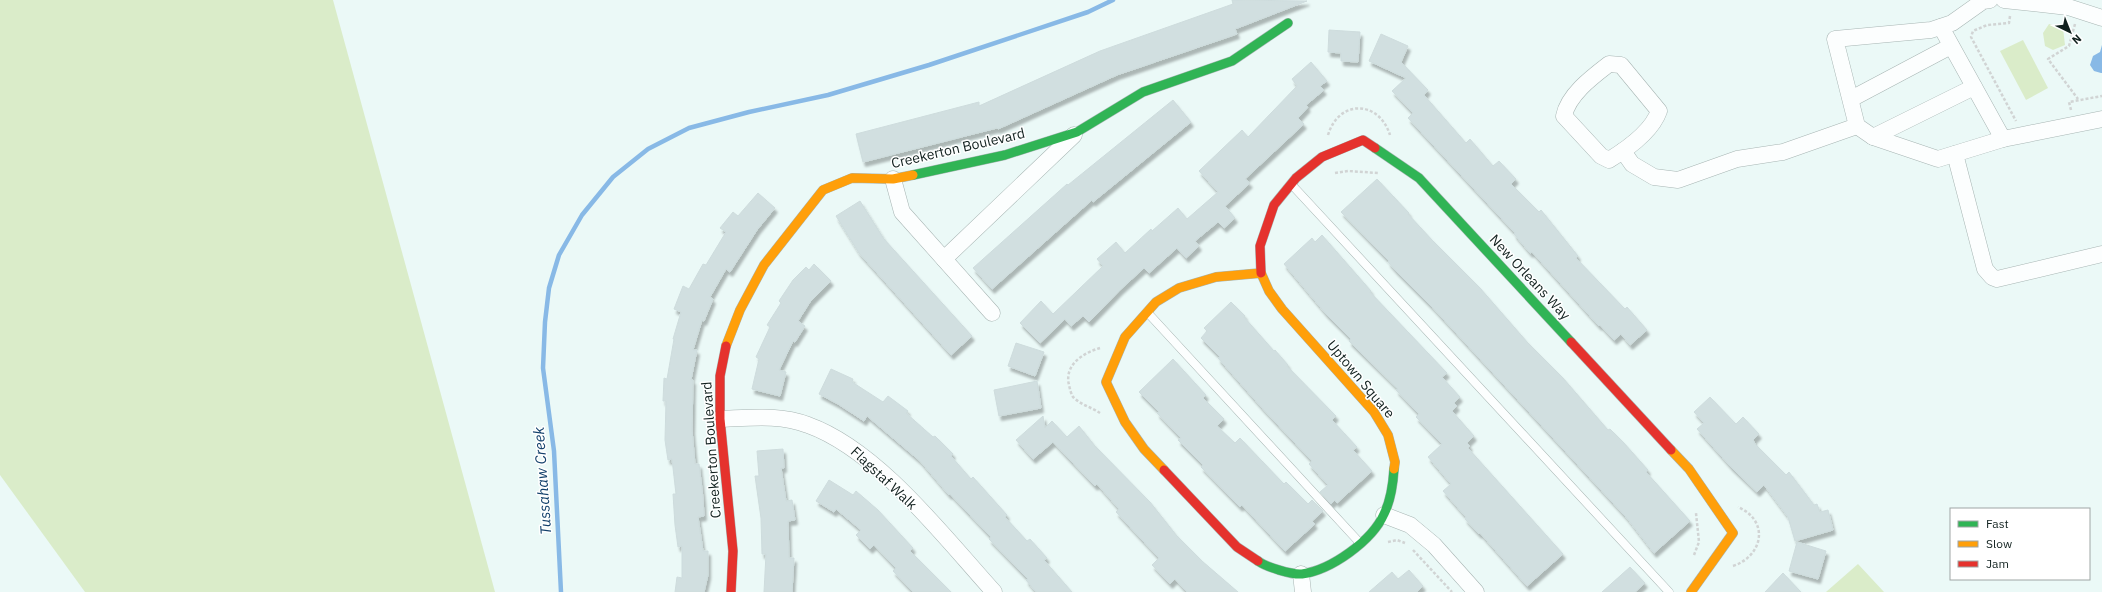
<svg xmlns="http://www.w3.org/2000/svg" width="2102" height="592" viewBox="0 0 2102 592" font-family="'IBM Plex Sans',sans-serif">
  <defs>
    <filter id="shadow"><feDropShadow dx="2.5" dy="4.5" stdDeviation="1" flood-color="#0004"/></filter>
  </defs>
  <rect width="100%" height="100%" fill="#ebf9f7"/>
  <g fill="#daecc9">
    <polygon points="0,0 333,0 495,592 85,592 0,475"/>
    <polygon points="2049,24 2063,28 2065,45 2053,50 2045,46 2043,33"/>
    <polygon points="2023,40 2048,88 2026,100 2000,51"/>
    <polygon points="1858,564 1884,592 1826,592"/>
  </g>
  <polygon fill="#88b9e6" points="2102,45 2102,73 2101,73 2094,71 2090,65 2093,56 2100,52"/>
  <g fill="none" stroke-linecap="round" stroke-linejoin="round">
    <polyline stroke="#88b9e6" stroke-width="4.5" points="561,592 554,451 543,368 545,322 549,288 559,255 582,215 613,177 648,149 689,128 749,112 828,95 929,65 1088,12 1113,0"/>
  </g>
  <g fill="#d1dfe0" stroke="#cedcdd" filter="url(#shadow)">
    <polygon points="1232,0 1307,1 1235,29 1237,34 1117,75 998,129 997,128 863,162 856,134 979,102 979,106 1100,51 1233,4"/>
    <polygon points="1329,30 1360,32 1358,62 1341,61 1341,53 1328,52"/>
    <polygon points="1381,34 1408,46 1401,62 1428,90 1424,95 1466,143 1470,139 1493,166 1499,161 1516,179 1511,184 1539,212 1541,210 1578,256 1576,258 1625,309 1627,307 1647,330 1630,345 1621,334 1614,340 1600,325 1599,326 1532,252 1530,253 1514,234 1515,233 1408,118 1413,113 1392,91 1406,78 1369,61"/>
    <polygon points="1311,62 1327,81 1320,86 1324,90 1306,105 1308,107 1298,118 1304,124 1245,179 1250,183 1225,206 1235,218 1224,228 1218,222 1195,241 1199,246 1186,258 1177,248 1149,273 1144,268 1120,290 1089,322 1083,316 1071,326 1065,319 1040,343 1020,323 1041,301 1053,314 1103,266 1097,259 1116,242 1125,253 1151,229 1152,231 1178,208 1187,219 1218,192 1199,171 1242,130 1248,137 1297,86 1292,79"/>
    <polygon points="1173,100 1191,122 1093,202 1092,200 992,289 973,268 1067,184 1068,185"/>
    <polygon points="1377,179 1409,213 1408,214 1433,241 1480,288 1528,343 1563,378 1608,430 1610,429 1624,443 1648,470 1646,472 1690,521 1654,553 1626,517 1433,308 1396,271 1388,262 1389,261 1341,212"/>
    <polygon points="758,193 775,208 757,230 730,272 726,269 710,297 713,299 704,321 702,320 693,350 697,350 691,380 693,380 692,430 695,464 699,464 703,498 704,516 698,517 703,551 708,551 708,575 704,592 675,592 677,577 682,578 682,546 678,547 675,525 673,494 676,494 672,459 668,460 665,440 666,401 663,401 664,378 667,379 674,339 673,339 681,312 674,309 683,286 689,289 703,264 706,265 726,232 720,228 733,212 738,216"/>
    <polygon points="860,201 884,239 972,336 951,355 859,253 836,216"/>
    <polygon points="1322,235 1371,291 1370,292 1447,373 1442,377 1460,397 1454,403 1457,406 1452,411 1474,436 1467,443 1470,446 1468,448 1563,554 1527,586 1480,533 1479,534 1465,519 1466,517 1443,491 1451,484 1428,457 1442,444 1416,417 1419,414 1396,390 1398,389 1349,341 1351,339 1326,314 1284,264 1312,238 1315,242"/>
    <polygon points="814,264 831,281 810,302 798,321 805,326 795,342 793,341 779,370 786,372 780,396 752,389 759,359 756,357 770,327 767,325 781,303 779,301 793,280 806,267 809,270"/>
    <polygon points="1231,302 1245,316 1244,317 1274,351 1275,350 1288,365 1287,366 1336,416 1332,420 1357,447 1353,450 1372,471 1337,503 1335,500 1331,504 1320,492 1328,485 1309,464 1312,461 1263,409 1218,358 1220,357 1201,338 1207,331 1204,328"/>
    <polygon points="1016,343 1044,352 1035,376 1008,366"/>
    <polygon points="1173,359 1206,395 1203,398 1224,419 1217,426 1235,443 1240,438 1284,484 1286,482 1308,504 1312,500 1323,511 1312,521 1315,524 1285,551 1242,505 1240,507 1201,467 1203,465 1178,440 1181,438 1157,413 1159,412 1139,392"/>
    <polygon points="831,369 853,379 852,382 883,402 888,396 908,411 906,413 933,437 935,436 953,454 951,456 971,479 973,477 1007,515 1005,517 1027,541 1030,539 1047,558 1044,560 1072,592 1036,592 1026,580 1028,579 989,539 991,537 950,494 949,495 920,461 867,416 864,421 838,404 819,394"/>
    <polygon points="1037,381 1041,408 999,416 994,390"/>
    <polygon points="1710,397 1736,424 1743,417 1759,434 1753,440 1755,444 1786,475 1789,472 1814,505 1817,504 1820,512 1828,510 1833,530 1795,541 1788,517 1764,485 1757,492 1731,467 1697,429 1704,423 1694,412"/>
    <polygon points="1043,416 1045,428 1052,421 1067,437 1079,426 1095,446 1150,502 1177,536 1202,561 1238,592 1187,592 1175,579 1170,584 1152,565 1159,558 1116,512 1119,509 1097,484 1095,486 1053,442 1033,459 1016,440"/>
    <polygon points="783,449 784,468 781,468 786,501 792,500 795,520 788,521 789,558 794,558 792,592 764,592 766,554 762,554 761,518 755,476 759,476 757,451"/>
    <polygon points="829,480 853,495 856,491 878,510 913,548 910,551 951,592 913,592 893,571 896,568 874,545 870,549 856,535 861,530 836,509 834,512 816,501"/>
    <polygon points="1797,542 1826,551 1818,579 1789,571"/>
    <polygon points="1630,567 1645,583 1635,592 1602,592"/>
    <polygon points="1409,570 1423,586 1417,592 1369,592 1392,572 1398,579"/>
    <polygon points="1783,573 1801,592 1765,592"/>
  </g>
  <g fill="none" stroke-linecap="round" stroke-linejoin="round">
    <g stroke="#a7b5b3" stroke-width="9">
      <g id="lane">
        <polyline points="1292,185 1669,592"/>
        <polyline points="1147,312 1359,542"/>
      </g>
    </g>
    <g stroke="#a7b5b3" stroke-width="17">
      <g id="street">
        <polyline points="1990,0 1983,1 1952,23 1931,30 1835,39 1857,126 1873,137 1938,159 2003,139 2102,119"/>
        <polyline points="2004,0 2068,7 2102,18"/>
        <polyline points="1941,27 2003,139"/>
        <path d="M1609,64L1621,65L1659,111C1652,131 1627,149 1609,160L1601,156L1564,116C1568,95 1592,77 1609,64Z"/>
        <polyline points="1851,99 1951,46"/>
        <polyline points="1873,137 1974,87"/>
        <polyline points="1623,151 1632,164 1654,177 1678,180 1737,159 1783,152 1857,126"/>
        <polyline points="1955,154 1985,269 1992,277 1997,279 2102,254"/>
        <polyline points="893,179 902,212 992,313"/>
        <polyline points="944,259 1074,135"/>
        <path d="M720,419C749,418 780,414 808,425C878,450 944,537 994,592"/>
        <polyline points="1384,515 1410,525 1434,545 1476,592"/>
        <polyline points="1301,574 1303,592"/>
      </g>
    </g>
    <g stroke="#a7b5b3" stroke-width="10">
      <g id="fast">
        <polyline points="1375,148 1419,178 1571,342"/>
        <polyline points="913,175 1005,155 1077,132 1143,92 1232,61 1288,23"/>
        <path d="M1258,561C1266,567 1292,575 1302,574C1331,570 1372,541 1384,514C1391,500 1393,485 1394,469"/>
      </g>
    </g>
    <g stroke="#a7b5b3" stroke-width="10">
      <g id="slow">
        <polyline points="1261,273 1269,291 1282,309 1374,412 1388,435 1395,462 1394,469"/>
        <polyline points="726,346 740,310 764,265 823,190 852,178 893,179 913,175"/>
        <polyline points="1671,450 1689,469 1733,533 1691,592"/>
        <polyline points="1164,470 1144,449 1125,422 1106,382 1125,337 1156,302 1179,288 1216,277 1261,273"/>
      </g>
    </g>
    <g stroke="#a7b5b3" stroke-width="10">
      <g id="jam">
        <polyline points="1261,273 1260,246 1274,205 1296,178 1322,157 1363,140 1375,148"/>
        <polyline points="1571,342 1671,450"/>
        <polyline points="726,346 720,376 720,419 733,551 731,592"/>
        <polyline points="1164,470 1237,547 1258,561"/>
      </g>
    </g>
    <g stroke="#d1d4d4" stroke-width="2.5" stroke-dasharray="3 2" stroke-linecap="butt">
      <polyline points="2010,16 2009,23 1987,25 1973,31 1971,37 2016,121"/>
      <polyline points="2075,24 2069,46 2048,59 2078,99"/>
      <polyline points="2071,110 2069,102 2102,96"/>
      <path d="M1328,135C1339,99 1379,100 1390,135"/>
      <polyline points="1335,173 1348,171 1378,173"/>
      <path d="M1100,348C1083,353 1064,365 1069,385C1070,389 1071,394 1073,397C1081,405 1091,407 1100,413"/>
      <polyline points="1388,542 1397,540 1405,543"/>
      <polyline points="1413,550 1452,592"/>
      <polyline points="1694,555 1699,542 1696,513"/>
      <path d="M1733,566C1763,556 1770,521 1738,507"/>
    </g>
    <use href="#lane" stroke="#fcfefe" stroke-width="8"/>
    <use href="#street" stroke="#fcfefe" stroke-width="16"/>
    <use href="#fast" stroke="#30b455" stroke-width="9"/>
    <use href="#slow" stroke="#ff9f0a" stroke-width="9"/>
    <use href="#jam" stroke="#e5322d" stroke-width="9"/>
  </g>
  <g text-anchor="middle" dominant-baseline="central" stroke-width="3" stroke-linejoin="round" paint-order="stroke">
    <g font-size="14" fill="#10201e" stroke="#fff">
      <text transform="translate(958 148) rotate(-13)">Creekerton Boulevard</text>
      <text transform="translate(1530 277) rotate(47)">New Orleans Way</text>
      <text transform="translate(1361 379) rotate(50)">Uptown Square</text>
      <text transform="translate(711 450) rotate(-94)">Creekerton Boulevard</text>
      <text transform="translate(884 478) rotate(43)">Flagstaf Walk</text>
    </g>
    <g font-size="15" font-style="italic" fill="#12406b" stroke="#fff">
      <text transform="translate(542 481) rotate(-94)">Tussahaw Creek</text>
    </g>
  </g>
  <rect x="1950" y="508" width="140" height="72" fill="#ffffff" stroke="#9fa6a5"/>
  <rect x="1958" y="521" width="20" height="6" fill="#30b455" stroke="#9fa6a5"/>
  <text x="1986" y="528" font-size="12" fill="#10201e">Fast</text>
  <rect x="1958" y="541" width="20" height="6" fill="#ff9f0a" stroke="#9fa6a5"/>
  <text x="1986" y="548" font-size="12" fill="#10201e">Slow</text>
  <rect x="1958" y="561" width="20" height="6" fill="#e5322d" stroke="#9fa6a5"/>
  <text x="1986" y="568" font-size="12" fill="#10201e">Jam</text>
  <g transform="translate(2070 32) rotate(137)" stroke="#ffffff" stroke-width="3" paint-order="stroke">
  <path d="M0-3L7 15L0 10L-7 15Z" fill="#10201e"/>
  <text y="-6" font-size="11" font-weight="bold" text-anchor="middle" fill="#10201e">N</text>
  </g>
</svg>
